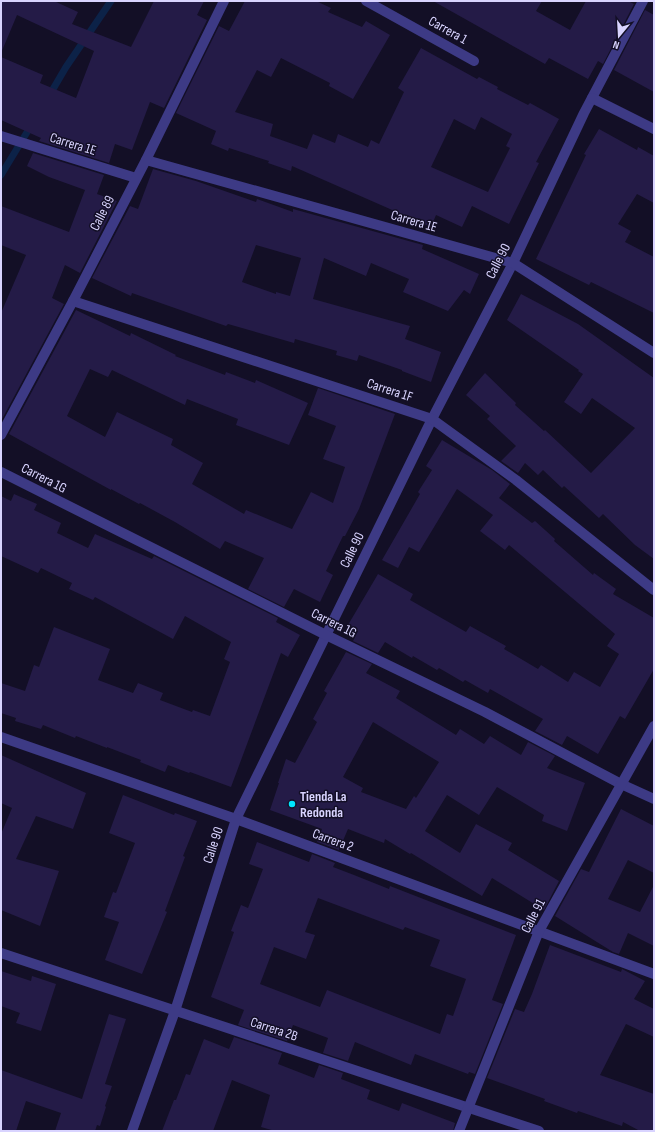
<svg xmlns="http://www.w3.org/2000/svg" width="655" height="1132" viewBox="0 0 655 1132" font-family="'Sofia Sans Condensed',sans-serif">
  <rect width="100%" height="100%" fill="#130f26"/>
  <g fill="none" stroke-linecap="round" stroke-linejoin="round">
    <g stroke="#0c2248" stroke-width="7">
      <polyline points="49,96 66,67 111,1"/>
      <polyline points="1,175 32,124"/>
    </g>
  </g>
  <g fill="#241b47" fill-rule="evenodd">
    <polygon points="1,1 54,1 78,12 72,24 131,47 154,1 204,1 197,15 207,20 164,108 150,102 132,150 115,144 109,163 39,141 41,138 1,120 1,57 43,75 40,83 76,98 94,51 17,15 1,53"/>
    <path d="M245,1H316L331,8L328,12L362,27L366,21L390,35L353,99L329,86L330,83L281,58L271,77L257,70L235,112L273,124L270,136L307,149L313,134L335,143L338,134L368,147L371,140L379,144L404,92L398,88L421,48L477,79L479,77L498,87L497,89L528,105L530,103L559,119L536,162L539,163L509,224L472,206L462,227L436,215L431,227L292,166L291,171L268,163L269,161L229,148L228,151L211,144L216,131L176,113L219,26L229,31ZM481,117L512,134L506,146L510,148L488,192L431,167L454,119L475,130Z"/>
    <polygon points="433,1 542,1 536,11 570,30 586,1 628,1 634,4 603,64 598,61 588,79 549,58 545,64"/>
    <polygon points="645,10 654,15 654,92 614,70"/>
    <polygon points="599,129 637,150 638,147 654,156 654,203 637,194 618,224 631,231 625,242 654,257 654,313 591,282 589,285 536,259 586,155 584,154"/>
    <polygon points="33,153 104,175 97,194 117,201 80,273 65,265 52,298 64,304 1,421 1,313 26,255 1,245 1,206 69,232 85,190 49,177 27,166"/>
    <path d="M153,169L196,181L256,202L257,199L293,212V209L423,245L422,249L479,274L470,294L464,290L448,311L403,292L409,279L371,263L366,276L324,258L313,299L410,326L405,339L441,352L431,382L402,371V370L359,355L357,361L336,355L337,351L295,339L294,343L228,324L226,326L132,293L131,296L92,278L130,206L138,209ZM256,245L301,258L290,296L276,292V294L242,282Z"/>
    <polygon points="521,294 578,324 654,378 654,559 635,545 603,514 599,518 564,486 562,488 543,470 538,475 525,463 518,473 501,461 516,446 487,419 490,416 466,395 485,373 516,403 515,405 544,431 545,430 591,473 635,428 592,398 581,414 564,402 583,374 578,371 579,370 507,320"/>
    <polygon points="76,310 130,336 131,333 176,355 175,356 225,375 226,372 255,383 256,380 308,403 289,445 236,425 238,419 187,399 185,405 112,370 108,377 90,369 67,416 105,437 117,412 173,439 171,445 203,463 192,484 244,514 246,510 292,529 311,492 333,503 345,467 323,459 336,426 308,415 318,388 395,414 359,509 345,536 343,536 326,571 333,575 320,602 294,589 284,607 248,589 264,558 225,541 220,549 175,522 140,503 139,504 111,489 111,490 9,434"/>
    <polygon points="442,440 492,470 510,484 499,498 532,523 535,521 555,539 554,541 593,575 594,573 616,589 613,594 654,618 654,669 625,719 620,716 598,754 567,736 562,745 535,731 543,719 490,689 488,693 465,680 463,682 439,668 437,670 413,656 412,658 385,642 378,653 353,641 358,631 348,625 378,574 413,594 410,600 466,632 470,626 506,646 504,649 538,669 541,665 568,682 574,672 600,687 619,654 607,646 615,634 509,545 505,550 480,531 493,515 457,489 419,552 409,547 398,568 382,560 420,494 418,492 432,470 426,466"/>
    <polygon points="14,494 37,504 34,510 61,523 57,533 88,548 95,534 152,559 154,556 278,618 276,622 300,635 288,657 281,653 231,787 190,772 189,773 168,765 165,772 140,762 141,760 107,747 107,748 76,736 75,738 43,725 41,729 15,721 16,718 1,713 1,683 25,691 34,665 39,667 54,627 110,649 98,680 133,693 138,683 163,693 160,700 192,712 193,710 210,716 230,662 224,659 231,642 185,616 173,639 95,597 93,600 69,589 72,583 41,568 38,573 1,556 1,496 11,501"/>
    <path d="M346,652L372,664L366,673L400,691L396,698L456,735L460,729L484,744L490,736L521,755L528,742L555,756L547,768L585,783L567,831L542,821L544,815L497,787L479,815L447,795L425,831L460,853L476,824L512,843L508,850L559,881L544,910L492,878L482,896L411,853L410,854L385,839L384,843L348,829L339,850L317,842L322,829L270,810L279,783H278L286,759L295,763L317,722L313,719L327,693L324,691ZM373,722L439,762L416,798L414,796L406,809L361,792L363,788L343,777Z"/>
    <polygon points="1,755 86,793 73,829 36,816 16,859 59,871 40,926 1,910 1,834 12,808 1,803"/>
    <polygon points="123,795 174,815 175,813 197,821 183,856 185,857 165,911 167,912 142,974 105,960 119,922 104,917 113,892 116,893 135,843 109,833"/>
    <polygon points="621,809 654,826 654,873 628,860 608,899 640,912 654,885 654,946 628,933 619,954 613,952 555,916 581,869 589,872"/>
    <path d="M257,842L309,862L312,854L335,863L333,867L354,875L389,889L390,886L516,935L492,1000L503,1004L475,1074L469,1072L468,1074L415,1054L411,1065L355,1042L348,1061L323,1053L328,1038L293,1025L287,1041L238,1025L244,1010L211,997L234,932L231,931L241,905L248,908L263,869L249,864ZM318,898L403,930L405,927L440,940L430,966L466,979L453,1016L447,1014L440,1034L327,990L320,1007L260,984L274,947L306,959L315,935L305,932Z"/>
    <polygon points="550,945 621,972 622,969 624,970 645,981 634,999 654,1009 654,1037 626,1024 600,1075 654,1094 654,1131 640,1131 623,1122 622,1126 578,1111 577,1113 544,1101 545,1099 487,1078 515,1009 524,1012 532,994"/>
    <polygon points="1,971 31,981 32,976 56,984 41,1031 16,1023 20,1013 1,1006"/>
    <polygon points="109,1014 126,1019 105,1084 112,1086 105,1106 106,1107 100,1126 97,1125 95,1131 55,1131 61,1113 26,1101 16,1131 1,1131 1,1070 82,1099"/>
    <polygon points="234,1037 282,1053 278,1064 314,1078 319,1065 343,1073 341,1079 370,1090 367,1099 399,1111 402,1103 455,1123 453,1131 275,1131 261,1127 270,1095 232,1080 213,1131 162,1131 174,1100 176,1100 186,1074 190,1075 204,1039 229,1049"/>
  </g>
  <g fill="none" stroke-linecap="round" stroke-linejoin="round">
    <g stroke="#3d3a85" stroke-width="10">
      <polyline points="366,1 474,61"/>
      <polyline points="643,1 584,113 513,263 432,419 236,819 654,974"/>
      <polyline points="592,98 654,129"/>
      <polyline points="1,136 136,178"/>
      <polyline points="146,160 513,263 654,353"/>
      <polyline points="73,301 432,419 516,480 654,590"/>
      <polyline points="1,435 73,301 146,160 224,1"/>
      <polyline points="1,472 326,635 485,712 621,784 654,799"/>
      <polyline points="1,953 539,1131"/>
      <polyline points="459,1131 539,931 654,726"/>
    </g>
    <polyline stroke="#3d3a85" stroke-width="10" points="1,737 236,819 175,1011 132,1131"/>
  </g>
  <circle fill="#00e5ff" stroke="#130f26" stroke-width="1.5" cx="292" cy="804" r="4"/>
  <g text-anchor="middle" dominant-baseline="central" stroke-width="3" stroke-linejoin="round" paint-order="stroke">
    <g font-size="14" fill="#d9d4ff" stroke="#130f26">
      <text transform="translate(448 30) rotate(29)">Carrera 1</text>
      <text transform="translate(73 144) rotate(17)">Carrera 1E</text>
      <text transform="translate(102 213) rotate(-63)">Calle 89</text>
      <text transform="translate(414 221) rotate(16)">Carrera 1E</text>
      <text transform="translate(498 261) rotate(-63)">Calle 90</text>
      <text transform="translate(390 390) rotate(18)">Carrera 1F</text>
      <text transform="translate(44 478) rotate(27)">Carrera 1G</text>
      <text transform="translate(352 550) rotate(-64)">Calle 90</text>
      <text transform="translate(334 623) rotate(26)">Carrera 1G</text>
      <text transform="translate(333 840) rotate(20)">Carrera 2</text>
      <text transform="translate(213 845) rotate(-72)">Calle 90</text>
      <text transform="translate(533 916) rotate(-63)">Calle 91</text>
      <text transform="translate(274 1029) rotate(18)">Carrera 2B</text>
    </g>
    <g font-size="14" font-weight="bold" fill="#d9d4ff" stroke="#130f26" text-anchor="start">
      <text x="300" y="796">Tienda La<tspan x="300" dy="16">Redonda</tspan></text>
    </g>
  </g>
  <rect width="655" height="1132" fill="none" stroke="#d9d4ff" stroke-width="4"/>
  <g transform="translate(619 36) rotate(198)" stroke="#130f26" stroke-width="3" paint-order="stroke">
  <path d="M0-3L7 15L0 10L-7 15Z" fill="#d9d4ff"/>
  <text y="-6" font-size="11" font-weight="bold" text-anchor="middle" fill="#d9d4ff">N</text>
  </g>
</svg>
